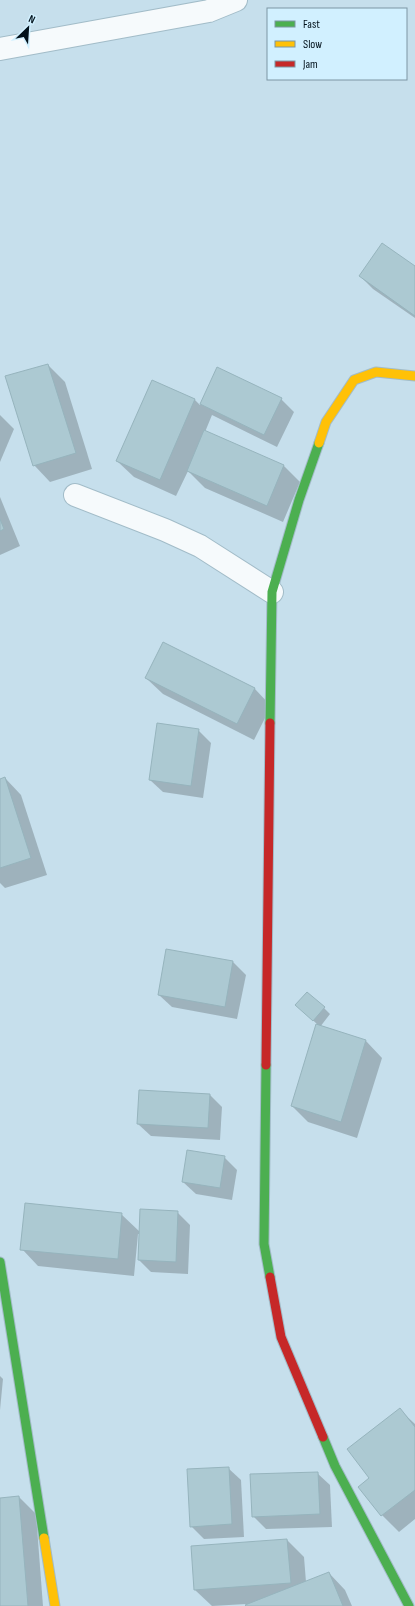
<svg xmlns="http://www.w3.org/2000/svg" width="415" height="1606" viewBox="0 0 415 1606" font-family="'Sofia Sans Condensed',sans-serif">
  <rect width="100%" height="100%" fill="#c6dfec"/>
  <g fill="#0003">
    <polygon points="415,267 415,318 373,289 360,276"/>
    <polygon points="48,365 65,382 92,469 50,482 34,465"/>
    <polygon points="218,368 281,399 294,412 277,447 212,415 205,432 284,466 300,482 283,522 205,488 188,471 176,496 134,477 117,461 152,381 195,400 200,405"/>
    <polygon points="0,415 14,429 0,462"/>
    <polygon points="0,497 20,546 0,555"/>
    <polygon points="163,644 255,689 271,706 254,740 163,694 146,678"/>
    <polygon points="198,730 211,743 203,798 163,792 150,780"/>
    <polygon points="5,778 21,795 47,875 5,888 0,883 0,780"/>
    <polygon points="167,950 233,962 246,975 237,1019 172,1007 159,995"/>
    <polygon points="324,1008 330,1014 320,1027 366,1041 382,1058 357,1138 308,1122 292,1106 317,1024 303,1011"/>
    <polygon points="210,1095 222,1107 220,1140 151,1136 138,1124"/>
    <polygon points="224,1157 237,1170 232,1200 196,1194 183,1182"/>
    <polygon points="177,1212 190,1225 188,1274 151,1272 139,1260 140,1234 138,1234 134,1276 38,1266 22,1249 121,1214 140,1232"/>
    <polygon points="0,1376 3,1379 0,1410"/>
    <polygon points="400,1410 415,1424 415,1519 399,1532 382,1515 359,1487 370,1478"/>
    <polygon points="228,1468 241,1480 244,1537 204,1539 191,1526"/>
    <polygon points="317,1473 330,1485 332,1527 266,1529 253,1516"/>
    <polygon points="19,1497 36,1514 43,1606 0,1606 0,1499"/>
    <polygon points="287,1540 304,1557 306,1582 329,1573 345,1590 352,1606 247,1606 246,1604 212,1606 195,1590 192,1547"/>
  </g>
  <g fill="#acc9d2" stroke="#96b4bd">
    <polygon points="382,243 415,266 415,316 359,276"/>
    <polygon points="48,364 76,453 33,466 5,376"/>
    <polygon points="217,367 282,398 264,435 200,404"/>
    <polygon points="152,380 195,399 160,480 116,461"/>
    <polygon points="204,430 284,465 267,506 187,471"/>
    <polygon points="0,519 4,529 0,531"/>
    <polygon points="163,642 255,688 237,724 145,678"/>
    <polygon points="157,723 199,729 191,786 149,780"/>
    <polygon points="5,777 31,858 0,868 0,779"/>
    <polygon points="166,949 233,961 225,1007 158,995"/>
    <polygon points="307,992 325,1007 313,1021 295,1005"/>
    <polygon points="316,1024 366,1040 341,1122 291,1106"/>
    <polygon points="139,1090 210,1094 208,1128 137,1124"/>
    <polygon points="187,1150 225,1156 220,1188 182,1182"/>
    <polygon points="25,1203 122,1213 118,1259 20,1250"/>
    <polygon points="140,1209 178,1211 176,1262 138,1260"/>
    <polygon points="400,1408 415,1427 415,1490 381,1516 358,1487 369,1478 347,1449"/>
    <polygon points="229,1467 232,1524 190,1527 187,1469"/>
    <polygon points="318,1472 320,1514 252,1517 250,1474"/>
    <polygon points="19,1496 28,1606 0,1606 0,1498"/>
    <polygon points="287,1539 291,1583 194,1590 191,1546"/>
    <polygon points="329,1572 343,1606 246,1606 245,1605"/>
  </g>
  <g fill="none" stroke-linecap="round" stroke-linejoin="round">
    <g stroke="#a2bcc8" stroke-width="24">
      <g id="street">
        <polyline points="0,49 209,11 236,0"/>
        <polyline points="75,495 165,530 200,546 272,592"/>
      </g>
    </g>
    <g stroke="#a2bcc8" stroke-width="11">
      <g id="fast">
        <polyline points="270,723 272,592 299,500 319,443"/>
        <polyline points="266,1065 264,1244 270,1277"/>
        <polyline points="0,1262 44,1538"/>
        <polyline points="323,1437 335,1466 409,1606"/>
      </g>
    </g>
    <g stroke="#a2bcc8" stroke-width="11">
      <g id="slow">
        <polyline points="319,443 326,422 354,380 376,372 415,376"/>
        <polyline points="44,1538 55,1606"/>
      </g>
    </g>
    <g stroke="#a2bcc8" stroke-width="11">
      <g id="jam">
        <polyline points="266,1065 270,723"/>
        <polyline points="270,1277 281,1337 323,1437"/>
      </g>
    </g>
    <use href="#street" stroke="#f6fafc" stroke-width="22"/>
    <use href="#fast" stroke="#4caf50" stroke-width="9"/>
    <use href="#slow" stroke="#ffc107" stroke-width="9"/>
    <use href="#jam" stroke="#c62828" stroke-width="9"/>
  </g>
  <rect x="267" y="8" width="140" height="72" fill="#d1f0ff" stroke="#7d96a3"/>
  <rect x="275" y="21" width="20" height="6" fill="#4caf50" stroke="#7d96a3"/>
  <text x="303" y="28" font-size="12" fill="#00101a">Fast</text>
  <rect x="275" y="41" width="20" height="6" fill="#ffc107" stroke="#7d96a3"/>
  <text x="303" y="48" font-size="12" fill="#00101a">Slow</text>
  <rect x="275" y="61" width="20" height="6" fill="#c62828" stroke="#7d96a3"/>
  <text x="303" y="68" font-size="12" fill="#00101a">Jam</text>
  <g transform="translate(28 28) rotate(25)" stroke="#d1f0ff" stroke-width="3" paint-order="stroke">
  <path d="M0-3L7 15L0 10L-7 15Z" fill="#00101a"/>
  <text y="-6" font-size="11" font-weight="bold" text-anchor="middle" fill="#00101a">N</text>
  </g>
</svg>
